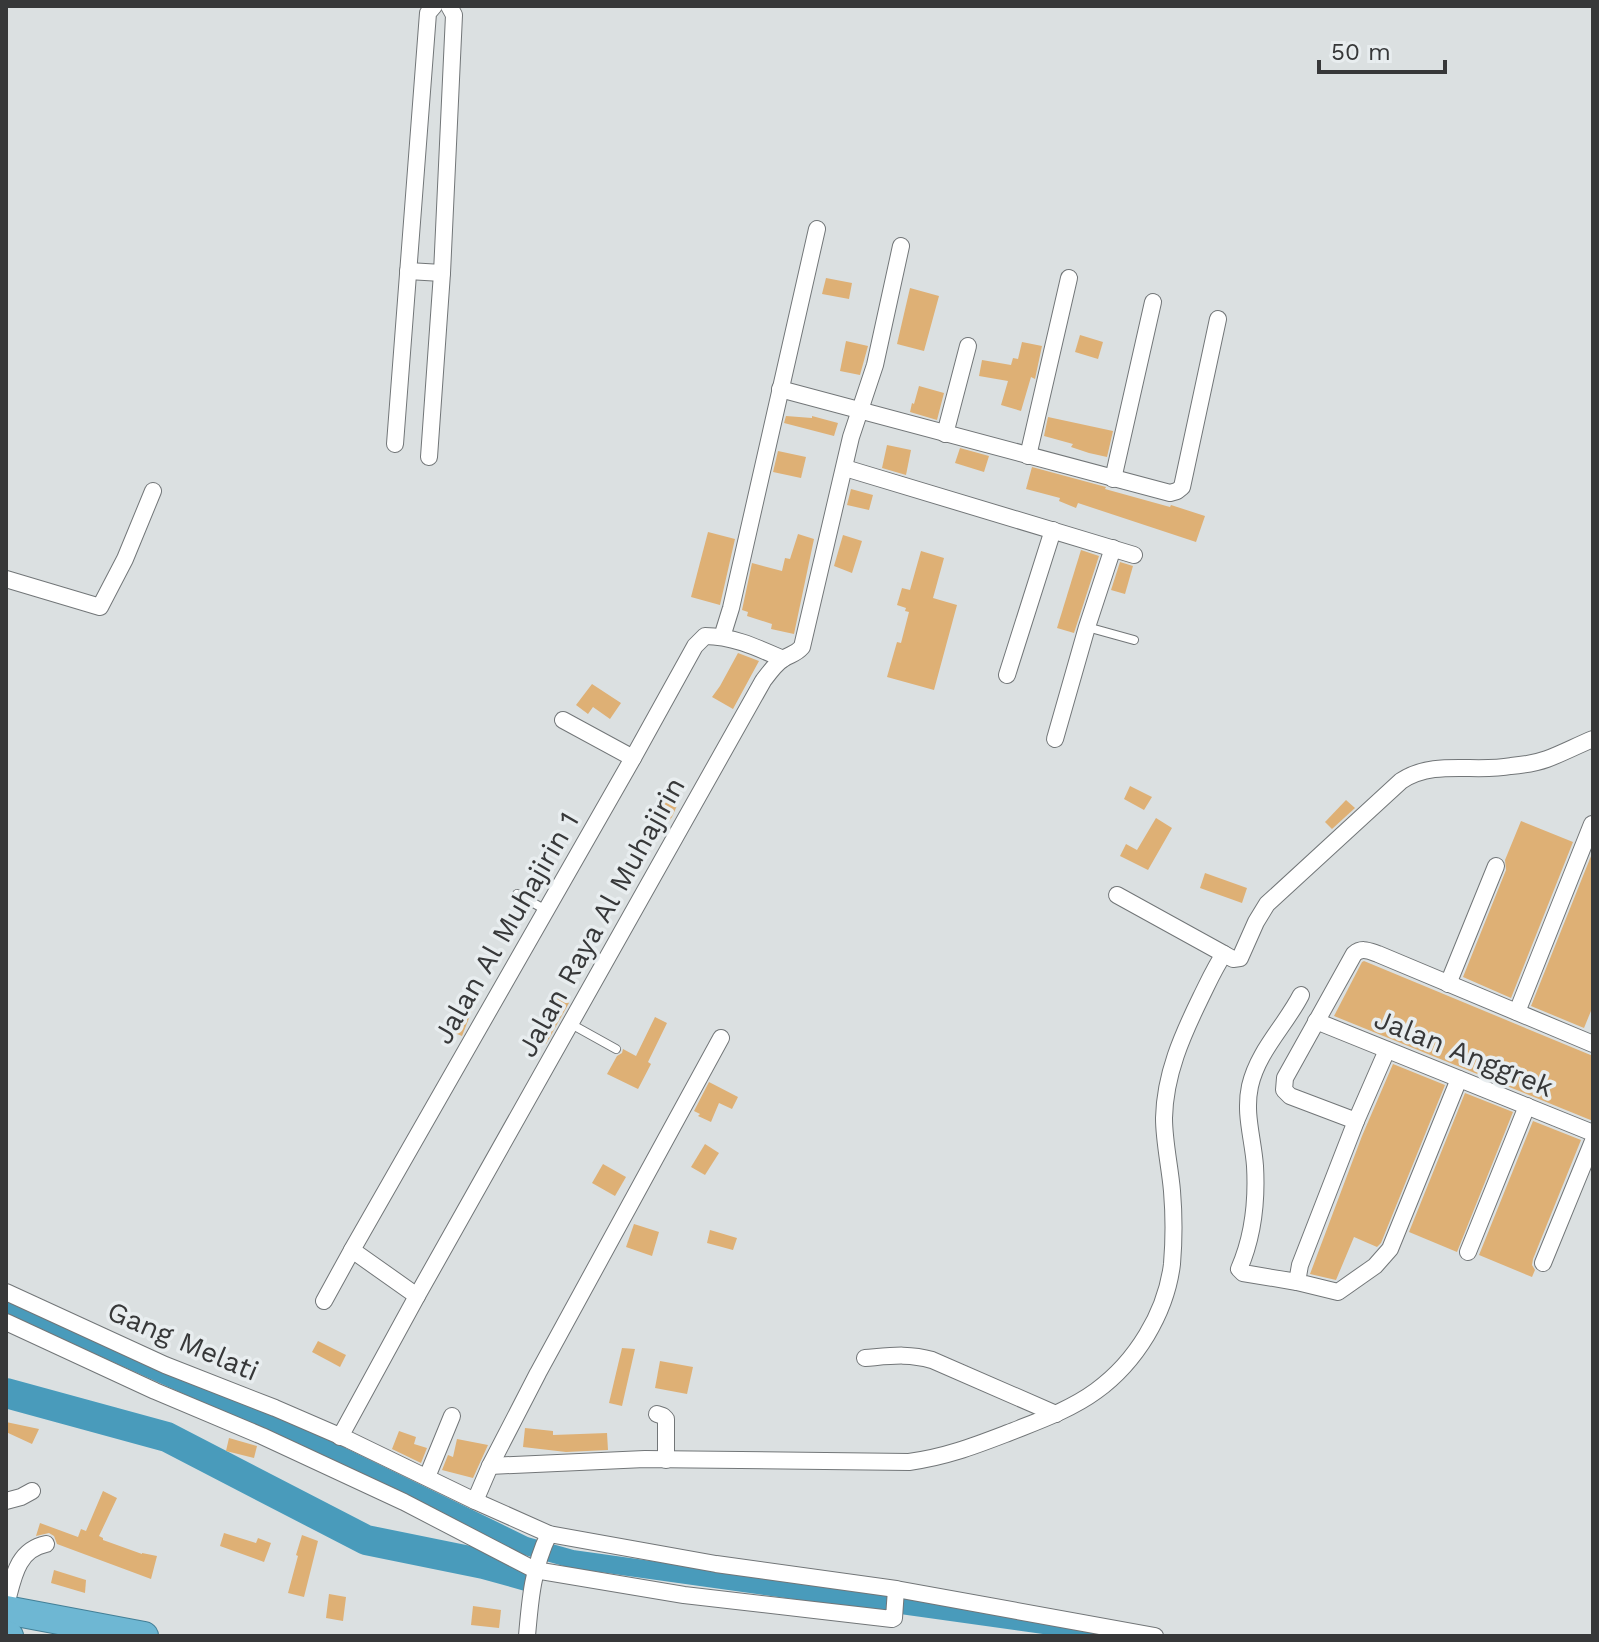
<svg xmlns="http://www.w3.org/2000/svg" width="1599" height="1642" viewBox="0 0 1599 1642" font-family="'Work Sans',sans-serif">
  <rect width="100%" height="100%" fill="#dbe0e1"/>
  <g fill="none" stroke-linecap="round" stroke-linejoin="round">
    <polyline stroke="#499bbb" stroke-width="18" points="6,1304 317,1444 526,1546 572,1559 1080,1630 1107,1636"/>
    <polyline stroke="#499bbb" stroke-width="30" points="6,1393 167,1437 366,1540 484,1564 527,1576"/>
  </g>
  <g fill="#deb075">
    <polygon points="826,278 852,283 849,299 822,294"/>
    <polygon points="910,288 939,296 924,351 897,344"/>
    <polygon points="1080,335 1103,342 1098,359 1075,352"/>
    <polygon points="846,341 868,346 860,375 840,371"/>
    <polygon points="1022,342 1042,346 1035,379 1031,377 1021,411 1001,405 1008,381 979,376 982,360 1011,365 1013,358 1018,359"/>
    <polygon points="919,386 944,393 937,420 910,412 912,403 914,404"/>
    <polygon points="786,416 812,418 812,416 838,423 834,436 784,423"/>
    <polygon points="1048,417 1113,431 1107,457 1089,453 1071,447 1073,444 1044,436"/>
    <polygon points="887,445 911,450 906,475 882,468"/>
    <polygon points="960,448 989,456 984,472 955,463"/>
    <polygon points="778,451 806,457 801,478 773,472"/>
    <polygon points="1032,467 1106,487 1105,489 1170,507 1171,505 1205,516 1196,542 1078,503 1076,508 1059,501 1060,498 1026,489"/>
    <polygon points="851,489 873,495 869,510 847,505"/>
    <polygon points="708,532 735,539 720,605 691,597"/>
    <polygon points="798,534 814,539 794,634 771,629 772,624 747,616 748,612 742,610 752,563 782,571 785,558 790,559"/>
    <polygon points="843,535 862,541 852,573 834,566"/>
    <polygon points="1081,550 1099,556 1074,633 1057,628"/>
    <polygon points="921,551 944,558 933,598 957,605 934,690 887,677 897,642 901,643 909,612 905,611 906,608 897,605 902,588 910,590"/>
    <polygon points="1120,562 1133,566 1125,594 1111,590"/>
    <polygon points="738,653 759,661 733,709 712,697 720,686"/>
    <polygon points="592,684 621,703 610,719 593,707 588,714 576,705"/>
    <polygon points="1130,786 1152,797 1144,810 1124,799"/>
    <polygon points="667,795 679,801 672,817 656,838 644,829 660,808"/>
    <polygon points="1346,800 1355,808 1332,829 1325,822"/>
    <polygon points="1156,818 1172,828 1148,870 1120,856 1126,844 1137,850"/>
    <polygon points="1521,821 1573,842 1511,998 1463,977 1506,870 1505,860"/>
    <polygon points="1593,851 1593,1006 1584,1028 1531,1006"/>
    <polygon points="1205,873 1247,888 1242,903 1200,888"/>
    <polygon points="1364,961 1593,1056 1593,1121 1334,1016 1362,962"/>
    <polygon points="558,996 569,1003 546,1044 534,1036"/>
    <polygon points="458,1002 473,1008 462,1036 447,1030"/>
    <polygon points="655,1017 667,1023 648,1062 651,1064 638,1089 607,1074 617,1056 622,1053 623,1049 636,1056"/>
    <polygon points="1393,1064 1445,1085 1381,1243 1377,1247 1354,1237 1336,1280 1310,1274 1362,1136"/>
    <polygon points="709,1082 738,1097 732,1109 719,1103 711,1122 698,1116 700,1114 694,1111"/>
    <polygon points="1465,1093 1513,1112 1457,1252 1409,1232"/>
    <polygon points="1533,1121 1581,1140 1533,1259 1532,1265 1535,1270 1532,1277 1479,1255"/>
    <polygon points="705,1144 719,1153 705,1175 691,1167"/>
    <polygon points="603,1164 626,1177 615,1196 592,1183"/>
    <polygon points="634,1224 659,1232 652,1256 626,1247"/>
    <polygon points="710,1230 737,1238 733,1250 707,1243"/>
    <polygon points="318,1341 346,1355 340,1367 312,1352"/>
    <polygon points="622,1348 635,1349 622,1406 609,1403"/>
    <polygon points="660,1361 693,1367 687,1394 655,1388"/>
    <polygon points="6,1422 39,1429 32,1444 6,1432"/>
    <polygon points="525,1428 553,1431 553,1435 607,1433 608,1450 566,1452 523,1447"/>
    <polygon points="399,1431 416,1437 414,1444 427,1448 421,1463 392,1449"/>
    <polygon points="229,1438 257,1446 254,1458 226,1451"/>
    <polygon points="457,1439 488,1445 473,1478 442,1470 448,1455 453,1457"/>
    <polygon points="103,1491 117,1498 99,1536 103,1538 103,1540 142,1554 142,1553 157,1556 151,1579 57,1544 54,1536 49,1533 36,1536 40,1523 78,1537 81,1529 86,1531"/>
    <polygon points="224,1533 256,1543 258,1538 271,1543 264,1562 220,1546"/>
    <polygon points="302,1535 318,1541 304,1597 288,1593 298,1556 296,1555"/>
    <polygon points="54,1570 86,1580 85,1593 51,1583"/>
    <polygon points="329,1594 346,1597 343,1621 326,1618"/>
    <polygon points="473,1606 501,1610 499,1628 471,1625"/>
  </g>
  <g fill="none" stroke-linecap="round" stroke-linejoin="round">
    <g stroke="#727678" stroke-width="10">
      <g id="service">
        <polyline points="1087,627 1134,640"/>
        <polyline points="517,894 546,910"/>
        <polyline points="571,1024 616,1049"/>
      </g>
    </g>
    <g stroke="#727678" stroke-width="18">
      <g id="minor">
        <polyline points="408,271 442,273"/>
        <polyline points="780,389 1170,493 1177,491 1182,487 1218,319"/>
        <polyline points="945,434 968,346"/>
        <polyline points="395,444 428,13 434,6"/>
        <polyline points="1028,456 1069,278"/>
        <polyline points="429,457 442,273 454,15 449,6"/>
        <polyline points="845,468 1134,555"/>
        <polyline points="1113,479 1153,302"/>
        <polyline points="6,579 100,607 125,559 153,491"/>
        <polyline points="722,637 731,608 817,229"/>
        <polyline points="1007,675 1053,530"/>
        <polyline points="563,720 633,758"/>
        <polyline points="1055,739 1087,627 1113,548"/>
        <polyline points="1117,895 1224,954"/>
        <polyline points="1448,984 1496,866"/>
        <polyline points="1517,1012 1592,824"/>
        <polyline points="1316,1021 1593,1133"/>
        <polyline points="1387,1050 1356,1121 1300,1265 1297,1282 1338,1292 1375,1266 1390,1249 1459,1079"/>
        <path d="M1356,1121L1290,1096L1284,1090L1285,1078L1354,954C1362,947 1369,951 1378,954L1593,1044"/>
        <polyline points="1468,1252 1527,1106"/>
        <polyline points="1543,1263 1593,1141"/>
        <path d="M1297,1282L1243,1273L1239,1269C1253,1237 1257,1201 1255,1166C1253,1138 1244,1114 1250,1086C1258,1051 1285,1026 1301,995"/>
        <polyline points="6,1292 165,1365 275,1408 349,1440 475,1501 549,1534 716,1564 896,1589 1155,1636"/>
        <path d="M417,1296L352,1250L633,758L695,646L705,636C733,636 758,648 783,659"/>
        <polyline points="324,1301 352,1250"/>
        <polyline points="6,1322 155,1391 262,1436 404,1502 535,1570 684,1595 892,1619 894,1618 896,1589"/>
        <path d="M865,1358C890,1356 908,1353 932,1360L1056,1414"/>
        <polyline points="657,1414 663,1416 666,1419 666,1460"/>
        <path d="M340,1437L417,1296L763,681C769,673 775,664 783,659C791,654 796,654 802,647L851,437L875,365L901,246"/>
        <path d="M490,1466L645,1459L909,1462C946,1457 974,1446 1008,1433C1038,1421 1070,1410 1096,1391C1136,1362 1166,1313 1172,1264C1174,1240 1174,1215 1172,1191C1170,1167 1164,1142 1164,1118C1165,1074 1182,1036 1201,997C1208,983 1215,967 1224,954L1233,959L1240,958L1256,922L1267,904L1401,781C1434,759 1474,773 1511,766C1523,765 1536,763 1547,759C1563,753 1578,745 1593,739"/>
        <polyline points="427,1477 452,1416"/>
        <polyline points="6,1501 21,1497 32,1491"/>
        <polyline points="475,1501 490,1466 538,1373 721,1038"/>
        <path d="M6,1605C13,1580 16,1550 46,1544"/>
        <path d="M527,1636C530,1600 533,1566 549,1534"/>
      </g>
    </g>
    <g stroke="#437f96" stroke-width="30">
      <g id="trunk">
        <polyline points="6,1610 144,1636"/>
        <polyline points="6,1635 9,1636"/>
      </g>
    </g>
    <use href="#service" stroke="#fff" stroke-width="8"/>
    <use href="#minor" stroke="#fff" stroke-width="16"/>
    <use href="#trunk" stroke="#6eb7d3" stroke-width="28"/>
  </g>
  <g text-anchor="middle" dominant-baseline="central" stroke-width="7" stroke-linejoin="round" paint-order="stroke">
    <g font-size="28" fill="#373839" stroke="#e8edef">
      <text transform="translate(601 917) rotate(-61)">Jalan Raya Al Muhajirin</text>
      <text transform="translate(506 928) rotate(-60)">Jalan Al Muhajirin 1</text>
      <text transform="translate(1464 1053) rotate(22)">Jalan Anggrek</text>
      <text transform="translate(183 1341) rotate(23)">Gang Melati</text>
    </g>
  </g>
  <rect width="1599" height="1642" fill="none" stroke="#373839" stroke-width="16"/>
  <path d="M1319 60v12h126v-12" fill="none" stroke="#373839" stroke-width="4"/>
  <text x="1331" y="60" font-size="24" fill="#373839" stroke="#e8edef" stroke-width="6" paint-order="stroke">50 m</text>
</svg>
